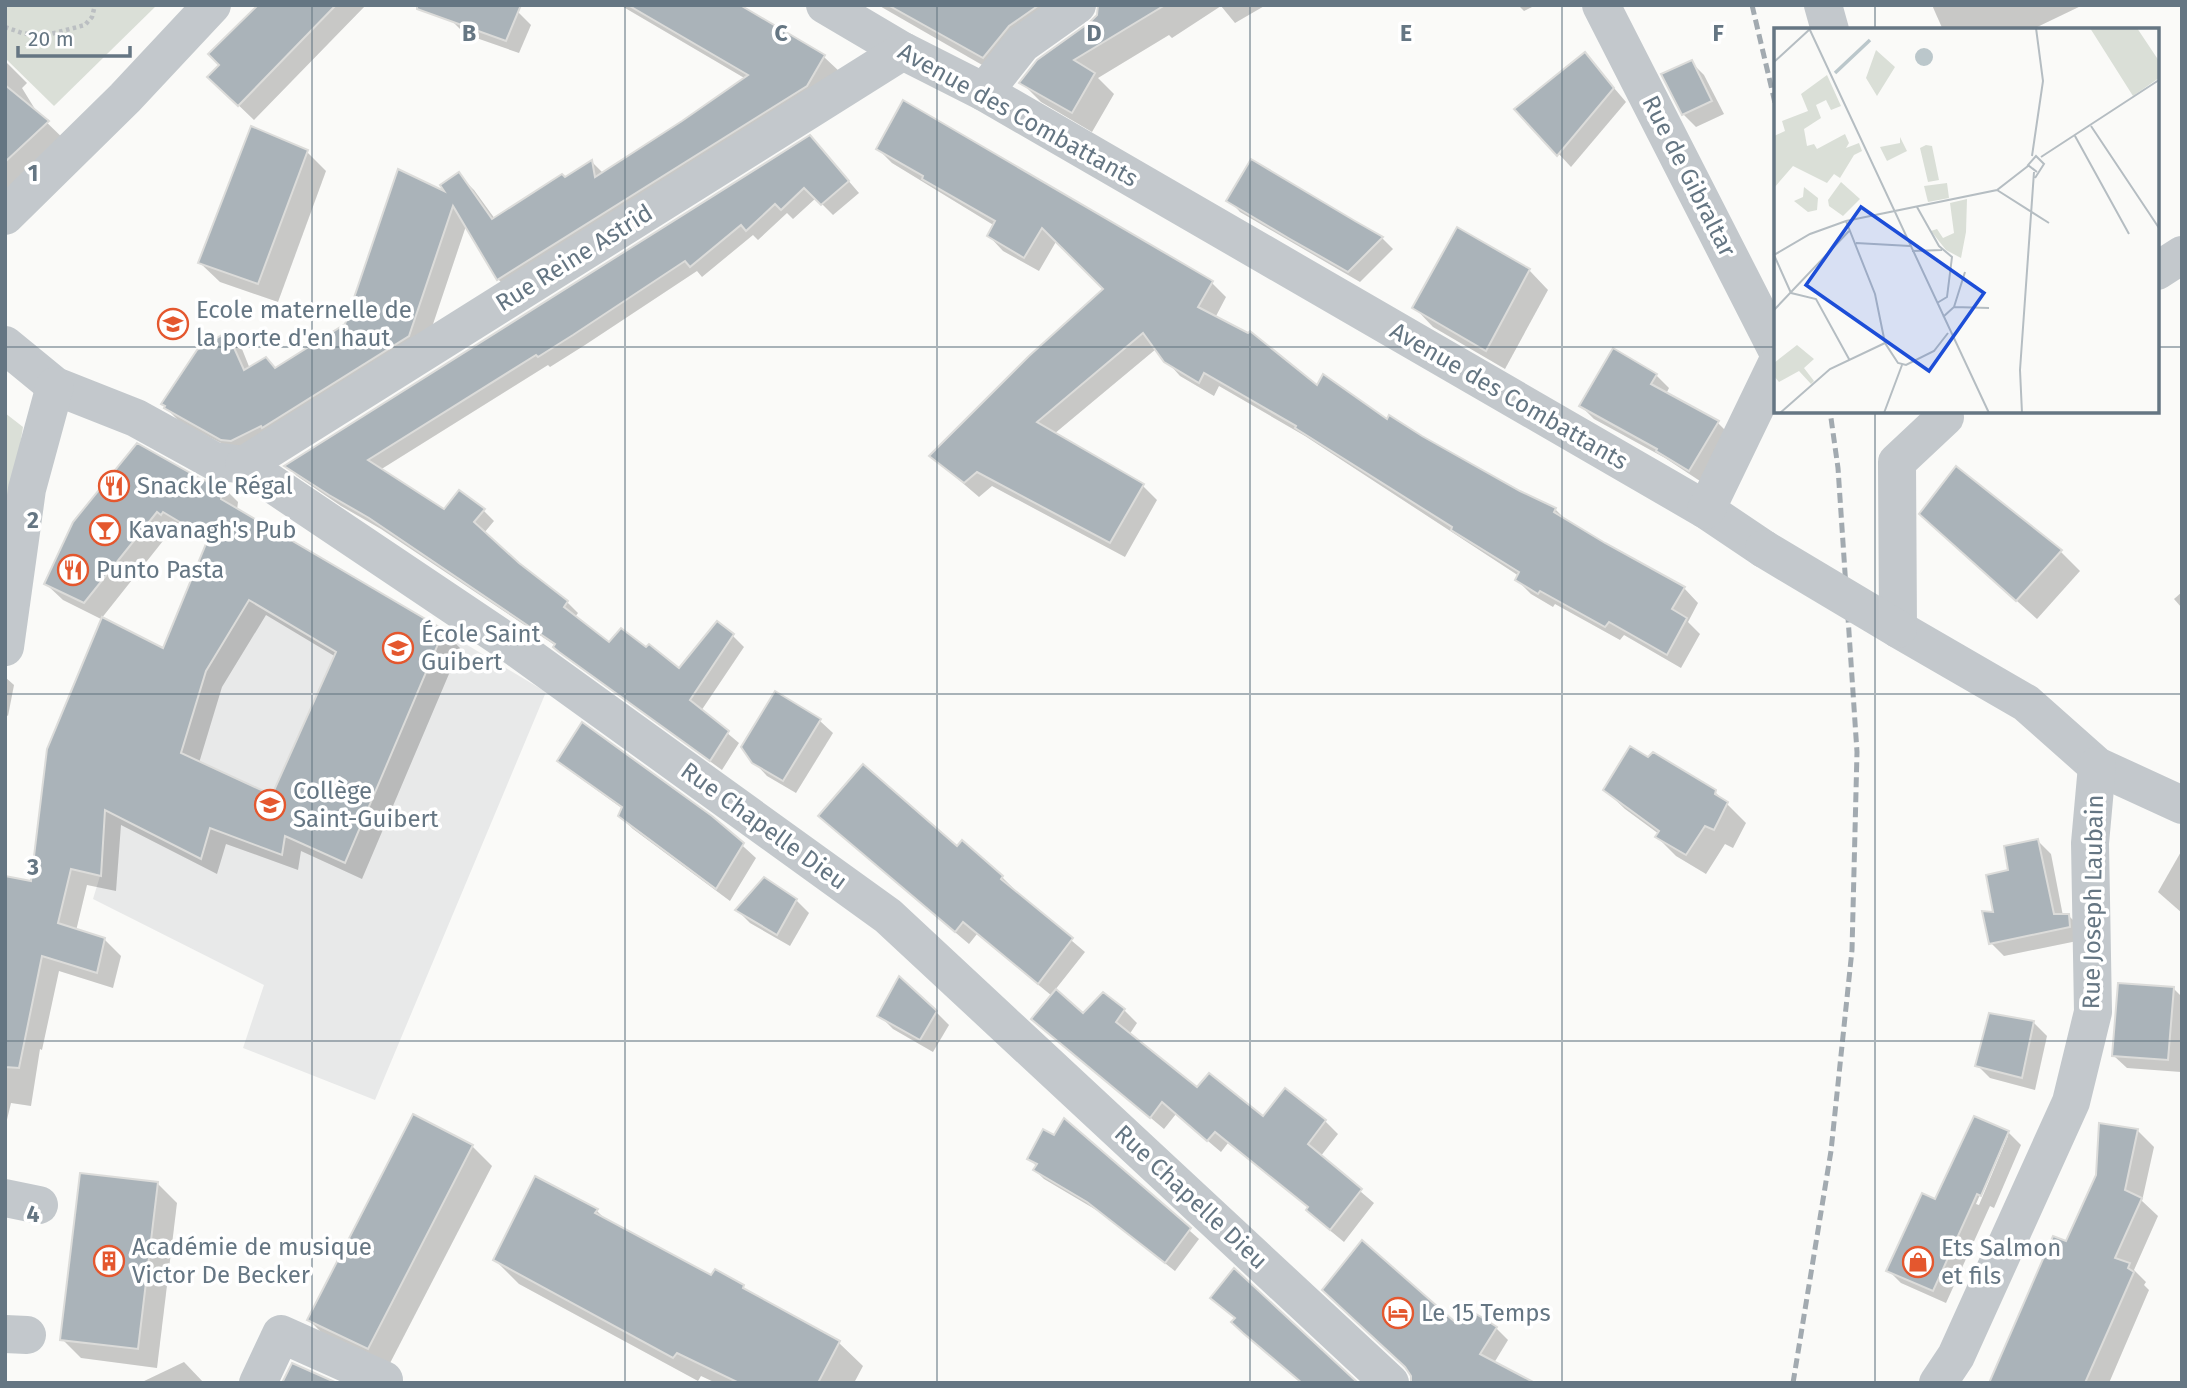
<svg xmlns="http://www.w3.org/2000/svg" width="2187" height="1388" viewBox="0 0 2187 1388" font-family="'Fira Sans',sans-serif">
  <rect width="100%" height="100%" fill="#fafaf8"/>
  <polygon fill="#e8e9e9" points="254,518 546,692 375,1100 243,1048 264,985 93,899 100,876 33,861 47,749 102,617 163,648 201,556 229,570"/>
  <g fill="#dadfd7">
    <polygon points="5,5 157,5 54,106 5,58"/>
    <polygon points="5,413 23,427 9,513 5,510"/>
  </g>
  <g fill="#0003" fill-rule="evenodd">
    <polygon points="260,5 366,5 254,120 209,77 221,65"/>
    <polygon points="620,5 736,5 824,57 840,72 513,295 498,279 466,226 424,351 247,456 181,423 166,408 227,334 242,349 250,369 276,370 346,325 448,195 459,175 474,190 495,219 592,162 604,174 746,79"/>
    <polygon points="878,5 1088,5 1003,77"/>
    <polygon points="1100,5 1266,5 1235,23 1221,6 1172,38 1169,35 1098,78 1114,94 1092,132 1041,102 1022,83 1091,24 1098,15"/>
    <polygon points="1518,5 1536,5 1524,11"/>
    <polygon points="1932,5 2083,5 2031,30 1943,30"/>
    <polygon points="518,12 531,25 519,53 465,34 452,21"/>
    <polygon points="5,61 27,83 22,88 38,114 71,146 5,211"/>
    <polygon points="1691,62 1704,75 1724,114 1696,127 1683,114"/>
    <polygon points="1597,68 1626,102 1571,167 1517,109"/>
    <polygon points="821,149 859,193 833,215 816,198 793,219 787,213 758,240 753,235 702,277 697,271 585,345 550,367 548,365 380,470 445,511 483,510 494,521 484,533 517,565 567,602 578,613 575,617 609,644 679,670 717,624 733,636 744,647 701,711 739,743 722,770 572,662 556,646 381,529 341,506 297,476 287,466"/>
    <polygon points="878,149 1212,283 1226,297 1215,318 1318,387 1555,509 1569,523 1684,588 1698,603 1688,622 1700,634 1681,668 1624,635 1620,640 1555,604 1553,607 1531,594 1517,580 1519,576 1305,436 1219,386 1214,396 1180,376 1156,349 1054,434 1143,486 1157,500 1125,557 992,486 979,497 931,456 1105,289 1057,240 1039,271 1003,251 989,236 995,226 892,163"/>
    <polygon points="307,152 326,171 278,302 220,282 200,263"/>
    <polygon points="1252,161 1382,238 1393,249 1360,282 1240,212 1229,200"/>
    <polygon points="1529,270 1548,290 1505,369 1433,327 1414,307"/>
    <polygon points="1613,350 1656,375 1669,388 1666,394 1717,422 1730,435 1703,483 1665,458 1594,419 1581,406"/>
    <polygon points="1956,468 2061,552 2080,571 2037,619 1941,533"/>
    <path d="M203,482L222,486L238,502L237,510L443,631L460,648L362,879L301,851L298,870L226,844L217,874L121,825L116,891L87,885L76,931L104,939L121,956L113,988L59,971L42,1050L40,1049L31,1106L11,1103L5,1128V878L32,883L164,651L208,544L180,527L178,530L174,527L101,619L63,600L46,584ZM266,615L336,657L273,797L199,763L222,687Z"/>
    <polygon points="2182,592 2182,608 2174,599"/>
    <polygon points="5,677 14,685 8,716 5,714"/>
    <polygon points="820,721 833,733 796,793 767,776 754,762"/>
    <polygon points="1648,759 1715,792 1746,823 1733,848 1725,844 1706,874 1676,856 1657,837 1659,834 1625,809 1605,790"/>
    <polygon points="560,760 711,817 756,858 730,901 633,829 620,816 623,809 573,773"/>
    <polygon points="833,829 958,848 1002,877 1015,890 1013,891 1085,952 1055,990 1083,1015 1124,1010 1137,1023 1129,1035 1198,1090 1264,1119 1325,1121 1338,1134 1320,1157 1374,1203 1344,1242 1321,1223 1308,1210 1309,1208 1228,1143 1221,1152 1176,1114 1164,1129 1033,1019 1052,996 977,934 969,944"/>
    <polygon points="2038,841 2051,854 2063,916 2069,916 2082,929 2082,940 2004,956 1991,943 1995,914"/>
    <polygon points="2182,850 2182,913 2158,892"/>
    <polygon points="796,900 809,913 790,946 750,923 737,910"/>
    <polygon points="2174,989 2182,997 2181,1072 2127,1068 2114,1056"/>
    <polygon points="936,1012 949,1025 933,1052 893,1029 880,1016"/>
    <polygon points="2034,1023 2047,1036 2035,1090 1990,1078 1977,1065"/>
    <polygon points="414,1117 472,1146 492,1166 388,1367 328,1339 309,1320"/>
    <polygon points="1064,1120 1199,1239 1175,1271 1098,1211 1044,1179 1035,1170 1037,1167 1029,1158 1054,1137"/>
    <polygon points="2137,1130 2154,1147 2142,1201 2158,1216 2134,1270 2146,1282 2144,1285 2149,1290 2109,1383 1991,1383 2067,1243"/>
    <path d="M2008,1132L2021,1145L1994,1208L1990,1206L1946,1303L1901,1283L1888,1270L1936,1202ZM2005,1136H2008L1979,1205L1976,1204Z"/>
    <polygon points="157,1183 177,1203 157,1368 81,1358 62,1339"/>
    <polygon points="597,1211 608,1222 712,1277 743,1287 749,1293 838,1342 863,1366 854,1383 716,1383 701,1376 698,1381 519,1284 495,1260"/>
    <polygon points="1466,1309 1496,1328 1508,1340 1494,1363 1424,1383"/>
    <polygon points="184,1362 204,1383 140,1383"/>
  </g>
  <g fill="#aab3b9" stroke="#dcdcda" stroke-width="2" fill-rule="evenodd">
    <polygon points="258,5 336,5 238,106 207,77 219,65 208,54"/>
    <polygon points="417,5 521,5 506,41 417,9"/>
    <polygon points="628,5 740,5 825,55 807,86 497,280 453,206 409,336 262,428 261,426 231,441 221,440 164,408 165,406 161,404 197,350 227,332 244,370 266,357 275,368 345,324 398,169 444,191 440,185 459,172 492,219 562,174 565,177 592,160 595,177 682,121 748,75"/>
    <polygon points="888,5 1039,5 1009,26 983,58"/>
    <polygon points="1098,5 1165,5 1074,60 1095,73 1072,113 1019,83 1037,60 1090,22 1097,15"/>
    <polygon points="1585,52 1614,88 1557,156 1514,109"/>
    <polygon points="1692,60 1712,101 1682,115 1661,74"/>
    <polygon points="5,85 49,121 5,162"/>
    <polygon points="903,100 1213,281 1198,307 1248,333 1250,331 1317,385 1323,374 1387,419 1389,415 1422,436 1520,491 1556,508 1554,512 1605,543 1685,587 1672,609 1687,618 1667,655 1609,622 1605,627 1540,591 1538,594 1515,580 1519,572 1451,530 1452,527 1295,428 1296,426 1204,373 1199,383 1164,362 1143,333 1037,422 1144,484 1110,543 977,472 964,483 929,456 1029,356 1103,289 1042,228 1024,258 987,236 995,221 922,179 923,176 876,149"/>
    <polygon points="251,126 308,150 258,284 198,263"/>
    <polygon points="810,135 849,181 821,205 804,188 781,210 775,204 746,231 741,225 690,267 685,261 573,335 538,357 536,355 368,460 444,509 459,490 485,509 474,522 519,563 568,601 564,607 609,642 621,628 646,647 649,644 679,668 717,621 734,634 690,700 729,731 710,761 559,652 553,647 555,644 369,518 329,495 284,466"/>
    <polygon points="1251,159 1355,221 1383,237 1348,272 1290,239 1226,201"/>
    <polygon points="1457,227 1530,269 1486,351 1412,308"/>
    <polygon points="1613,348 1657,374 1651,384 1719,421 1689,471 1656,451 1657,449 1579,406"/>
    <path d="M137,443L203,480L223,484L221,499L444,630L345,863L285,836L282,855L210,828L201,859L105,810L101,876L71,869L58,923L105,938L97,973L42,956L19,1068L5,1067V876L31,881L47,749L102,617L163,648L208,539L163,512L161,515L157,512L84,603L44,584L73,522ZM249,600L336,652L272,795L181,753L206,671Z"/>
    <polygon points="1956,466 2062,550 2016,601 1919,514"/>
    <polygon points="775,691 821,719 783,781 752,763 741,747"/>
    <polygon points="582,722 712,816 744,843 716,889 618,816 622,807 557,761"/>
    <polygon points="1630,746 1648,757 1653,752 1716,790 1715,794 1728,802 1714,830 1705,826 1686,855 1655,837 1659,831 1603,790"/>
    <polygon points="863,764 957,846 962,840 1003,876 1001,879 1073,938 1038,984 963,922 955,932 818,816"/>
    <polygon points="2038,839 2054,914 2069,914 2070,927 1989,944 1982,911 1993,912 1986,875 2008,870 2004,846"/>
    <polygon points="764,877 797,899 777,935 735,910"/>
    <polygon points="899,976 937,1011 920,1040 877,1016"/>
    <polygon points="2118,983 2174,987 2168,1060 2112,1056"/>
    <polygon points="1056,989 1083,1013 1103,992 1125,1009 1116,1022 1197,1087 1209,1073 1263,1116 1285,1088 1326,1120 1308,1144 1362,1189 1330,1230 1306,1210 1308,1207 1215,1132 1207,1141 1162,1102 1150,1118 1031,1019"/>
    <polygon points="1989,1013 2034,1021 2022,1078 1975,1066"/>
    <polygon points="413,1114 473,1145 368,1349 307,1320"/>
    <polygon points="1974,1116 2009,1131 1981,1196 1977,1194 1933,1291 1886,1271 1922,1193 1935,1199"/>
    <polygon points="1064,1118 1191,1228 1165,1263 1087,1202 1033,1170 1037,1164 1027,1159 1043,1129 1054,1135"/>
    <polygon points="2099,1123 2138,1129 2125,1190 2142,1198 2115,1258 2130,1263 2128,1268 2134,1272 2085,1383 1989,1383 2053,1236 2066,1241 2096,1175"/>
    <polygon points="80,1173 158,1182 138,1349 60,1340"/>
    <polygon points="535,1176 598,1209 595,1213 711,1275 715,1269 744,1285 743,1288 840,1341 818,1383 739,1383 677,1353 673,1358 493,1260"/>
    <polygon points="1362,1240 1455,1322 1465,1307 1497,1327 1480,1354 1535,1383 1411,1383 1411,1376 1405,1367 1322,1290"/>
    <polygon points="1234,1268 1358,1383 1302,1383 1243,1333 1231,1322 1235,1318 1210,1298"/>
    <polygon points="292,1363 337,1383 282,1383"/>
  </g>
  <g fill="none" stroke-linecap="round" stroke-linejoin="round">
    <polyline stroke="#bbbfc2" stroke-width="4.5" stroke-dasharray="3.5 3.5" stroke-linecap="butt" points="5,27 22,33 43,36 85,25 92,17 95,5"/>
    <g stroke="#c3c8cc" stroke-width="38">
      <polyline points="825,5 903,51 984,92 1706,510 1764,549"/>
      <polyline points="1601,5 1776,348"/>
      <polyline points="1823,5 1830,30"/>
      <polyline points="984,92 1022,44 1077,5"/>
      <polyline points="5,216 125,98 212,5"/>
      <polyline points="2157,271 2182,255"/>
      <polyline points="5,345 55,386 136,418 214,461 244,465 518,649 888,916 1390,1383"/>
      <polyline points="1943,411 1945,417 1897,462 1898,629 2026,703 2097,766 2182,805"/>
      <polyline points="244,465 903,51"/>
      <polyline points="1706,510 1776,365"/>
      <polyline points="5,647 27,489 55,386"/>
      <polyline points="5,1198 39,1205"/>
      <polyline points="5,1334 27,1335"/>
      <polyline points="258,1383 281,1334 384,1380"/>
      <polyline points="1938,1383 1956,1356 2071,1102 2093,1012 2090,843 2097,766"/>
    </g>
    <g stroke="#a2aab0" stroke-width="5" stroke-dasharray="10 5" stroke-linecap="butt">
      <polyline points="1752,5 1776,107"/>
      <polyline points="1793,1383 1831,1151 1852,950 1857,752 1838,468 1830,411"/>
    </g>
    <polyline stroke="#c3c8cc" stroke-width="38" points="1764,549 1898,629"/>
  </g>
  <path fill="none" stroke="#657683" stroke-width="2" stroke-opacity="0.55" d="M312,5V1383M625,5V1383M937,5V1383M1250,5V1383M1562,5V1383M1875,5V30M5,347H1776M2157,347H2182M1875,411V1383M5,694H2182M5,1041H2182"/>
  <defs>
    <g id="school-ring" transform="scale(1.575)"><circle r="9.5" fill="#fff" stroke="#e4572e" stroke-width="1.5"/><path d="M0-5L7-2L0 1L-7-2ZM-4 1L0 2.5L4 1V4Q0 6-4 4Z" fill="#e4572e"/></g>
    <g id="restaurant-ring" transform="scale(1.575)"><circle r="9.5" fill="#fff" stroke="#e4572e" stroke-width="1.5"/><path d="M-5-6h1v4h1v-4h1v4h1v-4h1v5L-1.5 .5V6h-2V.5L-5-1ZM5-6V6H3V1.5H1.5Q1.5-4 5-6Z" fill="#e4572e"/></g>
    <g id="bar-ring" transform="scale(1.575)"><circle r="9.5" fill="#fff" stroke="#e4572e" stroke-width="1.5"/><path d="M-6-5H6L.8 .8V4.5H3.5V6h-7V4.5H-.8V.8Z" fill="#e4572e"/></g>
    <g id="building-ring" transform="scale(1.575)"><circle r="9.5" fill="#fff" stroke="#e4572e" stroke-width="1.5"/><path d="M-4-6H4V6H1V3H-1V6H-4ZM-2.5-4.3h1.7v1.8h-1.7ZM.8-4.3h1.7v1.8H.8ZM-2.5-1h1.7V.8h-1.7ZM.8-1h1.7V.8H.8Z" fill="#e4572e"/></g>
    <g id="shop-ring" transform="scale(1.575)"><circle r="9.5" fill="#fff" stroke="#e4572e" stroke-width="1.5"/><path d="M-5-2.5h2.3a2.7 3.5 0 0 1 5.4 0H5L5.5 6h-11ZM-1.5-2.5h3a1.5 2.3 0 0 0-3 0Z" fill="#e4572e"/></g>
    <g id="hotel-ring" transform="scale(1.575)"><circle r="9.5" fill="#fff" stroke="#e4572e" stroke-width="1.5"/><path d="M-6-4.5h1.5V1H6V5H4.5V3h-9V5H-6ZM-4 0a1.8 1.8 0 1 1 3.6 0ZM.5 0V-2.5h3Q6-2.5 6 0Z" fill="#e4572e"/></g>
  </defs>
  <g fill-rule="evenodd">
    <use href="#school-ring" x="173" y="324"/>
    <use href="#restaurant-ring" x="114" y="486"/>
    <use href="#bar-ring" x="105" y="530"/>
    <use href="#restaurant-ring" x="73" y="570"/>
    <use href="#school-ring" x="398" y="648"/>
    <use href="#school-ring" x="270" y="805"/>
    <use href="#building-ring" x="109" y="1261"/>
    <use href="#shop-ring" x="1918" y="1262"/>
    <use href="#hotel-ring" x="1398" y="1313"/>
  </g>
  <g text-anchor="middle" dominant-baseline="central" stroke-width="7" stroke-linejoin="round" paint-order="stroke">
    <g font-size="24" fill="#657683" stroke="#fff">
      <text transform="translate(1018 115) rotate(29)">Avenue des Combattants</text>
      <text transform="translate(1689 176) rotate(63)">Rue de Gibraltar</text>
      <text transform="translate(574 258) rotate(-32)">Rue Reine Astrid</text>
      <text transform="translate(1509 396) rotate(30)">Avenue des Combattants</text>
      <text transform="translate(764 826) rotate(36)">Rue Chapelle Dieu</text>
      <text transform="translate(2093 902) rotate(-89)">Rue Joseph Laubain</text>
      <text transform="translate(1191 1197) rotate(43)">Rue Chapelle Dieu</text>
    </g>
    <g font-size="24" fill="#657683" stroke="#fff" text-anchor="start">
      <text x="196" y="310">Ecole maternelle de<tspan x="196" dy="28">la porte d'en haut</tspan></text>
      <text x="137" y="486">Snack le Régal</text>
      <text x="128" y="530">Kavanagh's Pub</text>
      <text x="96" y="570">Punto Pasta</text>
      <text x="421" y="634">École Saint<tspan x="421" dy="28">Guibert</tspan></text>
      <text x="293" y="791">Collège<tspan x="293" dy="28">Saint-Guibert</tspan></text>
      <text x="132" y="1247">Académie de musique<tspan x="132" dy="28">Victor De Becker</tspan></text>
      <text x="1941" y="1248">Ets Salmon<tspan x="1941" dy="28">et fils</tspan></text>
      <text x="1421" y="1313">Le 15 Temps</text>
    </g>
  </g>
  <g transform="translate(1774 28)">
    <rect width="385" height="385" fill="#fafaf8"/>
    <path d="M316,0H363L385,33V50L359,68ZM102,22L121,39L103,68L92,50ZM53,47L67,78L57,82L52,72L42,77L47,90L30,101L33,118L40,116L43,121L71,106L75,115L72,120L85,115L88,123L80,127L66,150L60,146L53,155L19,138L0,160V108L11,103L8,93L34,83L27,66ZM126,109L133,123L113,133L106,119L126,115ZM152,117L158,118L165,152L154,154L146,120ZM67,154L86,171L69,188L55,178L54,172ZM173,155L175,170L154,174L150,158ZM30,159L44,170L43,182L34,184L20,173L29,169ZM193,171L192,204L187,230L172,222L157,203L163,201L169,210L180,205L176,175ZM23,317L40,331L30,340L40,353L37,356L25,343L5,354L0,348V335Z" fill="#dadfd7"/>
    <path d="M141 29a9 9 0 1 1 18 0a9 9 0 1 1-18 0Z" fill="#bbc7cb"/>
    <path fill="none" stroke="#bbc7cb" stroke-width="3.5" d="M61,45L96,12"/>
    <path fill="none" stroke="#b5bdc2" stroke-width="2" d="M35,0L215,385M0,34L36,1M317,98L385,200M301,108L355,206M258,128L269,53L262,0M267,129L385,52M261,150L270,136L262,128L254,137L263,144M223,162L275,195M143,179L165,218L178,229L173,269L163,275M72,193L101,266L111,315L124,335L132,337L160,323L174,305M82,215L136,218M138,223L168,222M17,265L0,227L36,206L72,193L223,162L254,138M17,265L42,271L75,331M180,279L215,280M0,282L75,203M169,289L180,279L191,244M6,385L56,341L111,315M110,385L128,337M248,385L246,342L260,144"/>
    <path fill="#1d4ed8" fill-opacity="0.15" stroke="#1d4ed8" stroke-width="3.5" d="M87,179L210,265L155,343L32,257Z"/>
    <rect width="385" height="385" fill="none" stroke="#657683" stroke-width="3.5"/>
  </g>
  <g font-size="23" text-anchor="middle" font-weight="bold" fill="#657683" stroke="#fff" stroke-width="7" stroke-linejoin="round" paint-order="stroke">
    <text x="469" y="41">B</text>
    <text x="781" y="41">C</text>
    <text x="1094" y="41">D</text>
    <text x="1406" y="41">E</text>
    <text x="1718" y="41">F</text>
    <text x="33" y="181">1</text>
    <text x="33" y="528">2</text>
    <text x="33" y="875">3</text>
    <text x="33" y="1222">4</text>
  </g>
  <rect width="2187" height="1388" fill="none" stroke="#657683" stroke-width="14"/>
  <path d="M18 46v10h112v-10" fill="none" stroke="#657683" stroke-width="3.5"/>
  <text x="28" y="46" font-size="21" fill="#657683" stroke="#ffffff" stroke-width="5" paint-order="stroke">20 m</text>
</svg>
